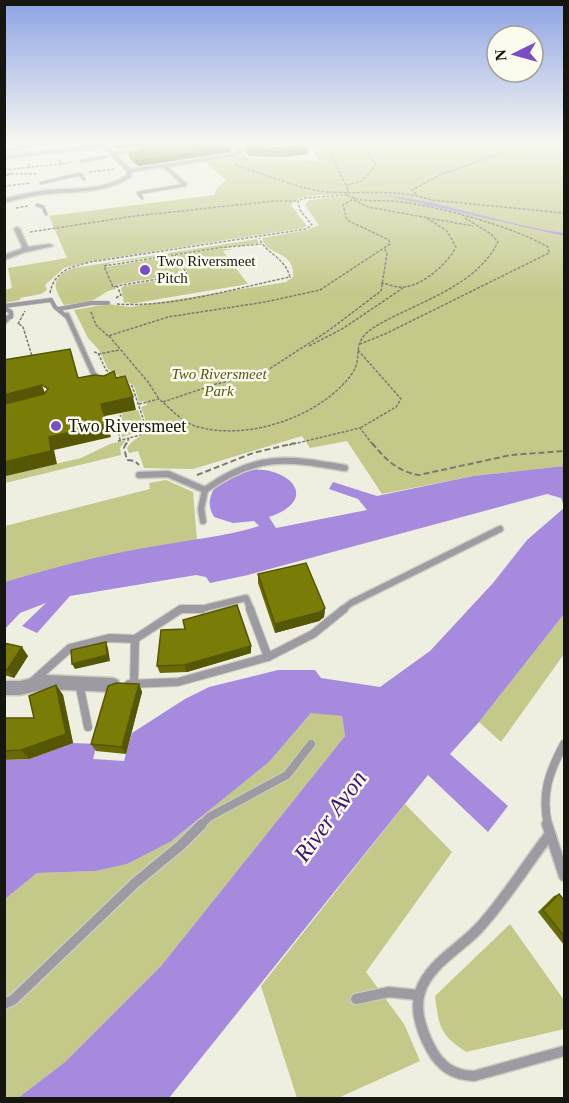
<svg xmlns="http://www.w3.org/2000/svg" width="569" height="1103" viewBox="0 0 569 1103" font-family="Georgia,serif">
  <rect width="100%" height="100%" fill="#eeefe0"/>
  <g fill="#c4c889">
    <path d="M298,141H564V466L473,476L382,494L347,441L310,448L302,436L193,469L144,468L138,451L129,453L127,448C143,426 155,445 141,407L147,405L145,401L139,402L134,386L108,369L99,350L88,338L74,310L108,304L130,307L286,282L293,277C295,249 266,257 262,238L307,230L319,225L305,205L309,200L347,196L348,194C332,197 300,191 291,205L307,226L303,228L91,261L64,268L45,285L47,290L41,294L20,298V300L5,303V290L12,288L8,268L67,258L49,216L214,195L218,187L226,180L206,163L244,153L247,158L319,161L314,153L321,150Z"/>
    <path d="M257,239L259,243L110,263L106,267L173,256L184,273L114,285L116,289L108,291L90,302L64,305C52,285 51,277 74,268Z"/>
    <polygon points="218,249 234,249 223,251 248,284 130,304 129,302 124,303 121,288 124,286 189,275 177,255"/>
    <polygon points="138,410 144,426 143,430 122,437 119,424 123,413"/>
    <polygon points="126,440 120,448 121,455 5,483 4,476 81,458 110,444"/>
    <path d="M166,480L193,492L197,540C132,549 68,563 5,582V526L150,489L149,483Z"/>
    <polygon points="564,614 564,654 501,742 479,722"/>
    <polygon points="312,712 342,716 345,736 161,966 65,1062 18,1098 5,1098 5,899 37,873 96,871 127,864 170,842 269,762"/>
    <polygon points="405,804 452,852 366,972 404,1024 420,1061 338,1098 297,1098 261,986"/>
    <path d="M510,924L564,1000V1029L466,1052C439,1034 439,1026 435,996Z"/>
  </g>
  <g fill="#a58ade">
    <path d="M383,195C445,201 503,225 564,233V236Z"/>
    <path d="M564,466V506L561,498L547,494L248,575L210,583L206,577L196,575L70,596L37,633L22,626L46,603L20,613L5,629V582C54,567 105,554 156,546C192,539 224,537 259,526L254,521L233,523L214,517C208,506 208,499 215,487C218,481 224,480 230,477C236,475 242,471 248,470C288,465 322,499 269,517L276,528L367,510L358,499L329,489L333,482L377,496L473,476Z"/>
    <polygon points="564,508 564,614 479,722 450,754 508,806 488,832 428,775 169,1098 18,1098 65,1062 161,966 345,736 342,716 311,713 269,762 170,842 127,864 96,871 37,873 5,899 5,760 29,759 73,743 97,744 93,759 124,761 132,733 185,699 209,687 278,670 315,670 321,678 380,687 430,651 493,583 527,540"/>
  </g>
  <g fill="none" stroke-linecap="round" stroke-linejoin="round">
    <g stroke="#cbccbf" stroke-width="4.5">
      <g id="lane-far5">
        <polyline points="60,141 62,143"/>
        <polyline points="226,149 236,147 241,151"/>
        <polyline points="4,151 51,141"/>
        <polyline points="81,161 106,157"/>
        <polyline points="41,183 80,174 84,179"/>
        <polyline points="142,198 138,193 185,185"/>
        <polyline points="37,205 43,207 46,214"/>
      </g>
    </g>
    <g stroke="#cbccbf" stroke-width="5">
      <g id="lane-far4">
        <polyline points="4,306 51,300 55,307 67,317"/>
        <polyline points="4,308 11,312 11,317"/>
        <polyline points="59,309 91,303 108,303"/>
      </g>
    </g>
    <g stroke="#cbccbf" stroke-width="7">
      <g id="lane-far3">
        <polyline points="67,315 93,373 100,380"/>
        <polyline points="4,322 11,315"/>
      </g>
    </g>
    <g stroke="#cbccbf" stroke-width="9">
      <g id="lane-far2">
        <path d="M139,475L168,474L205,490C257,453 286,458 345,468"/>
        <polyline points="203,521 201,509 205,490"/>
        <polyline points="179,610 201,609 246,598 251,610"/>
        <polyline points="342,610 351,603 500,529"/>
      </g>
    </g>
    <g stroke="#cbccbf" stroke-width="10">
      <g id="lane-far1">
        <polyline points="250,609 268,657"/>
        <polyline points="32,682 70,648 109,638 135,639"/>
        <polyline points="79,683 88,727"/>
        <polyline points="129,684 178,682 268,657 313,634 344,609"/>
        <polyline points="134,684 135,639 181,609 202,609"/>
        <polyline points="201,825 209,817 287,775 311,744"/>
        <path d="M548,825C541,794 549,772 564,744"/>
      </g>
    </g>
    <g stroke="#cbccbf" stroke-width="13">
      <g id="lane">
        <polyline points="547,824 564,876"/>
        <path d="M550,834C526,865 505,900 478,929C459,949 429,964 420,992C414,1011 422,1032 431,1049C441,1067 453,1075 474,1076L564,1051"/>
        <polyline points="356,999 389,992 418,995"/>
        <polyline points="4,1004 13,1000 135,883 181,845 202,824"/>
      </g>
    </g>
    <g stroke="#cbccbf" stroke-width="3">
      <g id="street">
        <path d="M97,141H102L114,152L159,144L156,141H161L164,144L162,146L116,155L131,169L232,154L242,149L247,141H268L274,150L264,152V150L269,149L265,143H250L246,151L235,156L168,167L187,184L185,187L163,167L132,172L131,177C104,194 77,191 47,194C33,195 18,199 4,203V199C18,195 33,192 47,190C75,188 102,191 127,175V171L102,147L4,159V156L100,144Z"/>
        <polygon points="17,227 20,229 28,247 50,244 53,246 25,252 4,260 4,255 21,249 22,246 14,229"/>
        <polygon points="46,675 113,678 118,680 120,685 118,690 113,692 46,689 20,695 4,695 4,681 20,681"/>
      </g>
    </g>
    <g stroke="#7a7a71" stroke-width="1.5" stroke-dasharray="3 1.5" stroke-linecap="butt">
      <polyline points="314,141 329,149 348,190"/>
      <polyline points="59,160 62,164 72,162"/>
      <polyline points="28,164 31,167 62,164"/>
      <path d="M235,165C259,172 297,188 320,191C357,196 394,187 431,200L564,213"/>
      <polyline points="4,170 31,167"/>
      <polyline points="89,172 116,169"/>
      <polyline points="4,173 11,174 4,176"/>
      <polyline points="11,174 38,174"/>
      <polyline points="347,185 362,181 376,165 361,141"/>
      <polyline points="4,186 31,183"/>
      <polyline points="416,194 412,190 440,175 523,145 527,141"/>
      <path d="M347,195C364,204 383,199 402,202C444,208 511,226 548,247L549,253L385,334L360,344"/>
      <polyline points="354,200 368,207 473,226"/>
      <polyline points="16,208 28,206"/>
      <polyline points="30,232 135,216 274,201 298,201"/>
      <path d="M381,283C388,284 397,288 404,287C424,285 448,263 456,247L447,231L427,218"/>
      <polyline points="117,286 113,287 104,266 218,248 261,244"/>
      <path d="M50,293C54,271 71,267 90,262L306,229L312,225L300,210L298,201L305,198L347,195L348,190"/>
      <polyline points="116,298 121,295 117,286 187,274 175,255"/>
      <path d="M117,304C172,308 236,288 290,277C284,256 267,255 259,238"/>
      <polyline points="91,312 96,325 108,336 168,317 265,302 320,290 390,244 389,240 347,220 343,205 355,198"/>
      <polyline points="18,324 25,311"/>
      <polyline points="19,324 23,327 32,356"/>
      <polyline points="109,336 148,382 159,399"/>
      <polyline points="309,346 342,329 403,288"/>
      <polyline points="358,350 401,399 396,407 360,428"/>
      <polyline points="94,352 98,353 106,370 120,379"/>
      <polyline points="98,354 120,350"/>
      <polyline points="163,402 216,384 263,373 328,331 381,291 387,254 385,249"/>
      <path d="M139,404L159,399C170,408 181,421 195,426C246,442 320,417 351,375C366,355 347,344 376,326C417,302 476,287 498,242L491,234L465,218"/>
      <polyline points="120,440 118,428 121,413"/>
      <polyline points="118,441 129,438"/>
      <polyline points="126,445 129,438 144,434 146,427 132,386 126,385"/>
      <polyline points="289,445 360,428 373,445"/>
    </g>
    <g stroke="#7a7a71" stroke-width="2" stroke-dasharray="6 3" stroke-linecap="butt">
      <polyline points="126,443 124,448 127,460 135,461 139,465"/>
      <path d="M372,443C385,459 398,472 419,475L511,455L564,451"/>
      <polyline points="197,475 253,453 295,443"/>
    </g>
    <use href="#lane-far5" stroke="#9d9ba1" stroke-width="3"/>
    <use href="#lane-far4" stroke="#9d9ba1" stroke-width="4"/>
    <use href="#lane-far3" stroke="#9d9ba1" stroke-width="4.5"/>
    <use href="#lane-far2" stroke="#9d9ba1" stroke-width="6"/>
    <use href="#lane-far1" stroke="#9d9ba1" stroke-width="8"/>
    <use href="#lane" stroke="#9d9ba1" stroke-width="10"/>
    <use href="#street" fill="#9d9ba1" fill-rule="evenodd"/>
  </g>
  <g fill="#686b05">
    <polygon points="4,141 24,141 23,143 15,145 4,144"/>
    <polygon points="109,141 155,141 154,143 118,149"/>
    <polygon points="191,141 245,141 241,146 235,143 222,146 231,152 138,166 130,159 129,154 190,143"/>
    <polygon points="265,147 264,149 308,149 308,154 286,157 249,156 246,153 246,149"/>
    <polygon points="258,574 325,608 324,617 319,621 275,633 258,583"/>
    <polygon points="185,629 251,646 251,653 187,672 160,673 157,666"/>
    <polygon points="4,643 28,656 14,678 4,675"/>
    <polygon points="139,684 142,692 126,754 96,751 91,744"/>
    <polygon points="56,685 63,695 73,743 29,759 4,760 4,718 34,718"/>
    <polygon points="559,894 564,900 564,945 538,912 554,896"/>
  </g>
  <g fill="#555704">
    <polygon points="14,141 24,141 23,143 15,145"/>
    <polygon points="137,141 155,141 154,143 118,149 118,145"/>
    <polygon points="222,141 235,141 235,143 223,145 220,148 220,143"/>
    <polygon points="274,141 293,141 293,143 274,146"/>
    <polygon points="231,147 231,152 138,166 137,161"/>
    <polygon points="308,149 308,154 286,157 287,152"/>
    <polygon points="42,385 47,398 4,408 4,395"/>
    <polygon points="133,397 136,410 105,416 101,404"/>
    <polygon points="107,424 111,437 54,450 57,464 6,476 4,473 4,462 49,437"/>
    <polygon points="325,608 324,617 319,621 275,633 275,624"/>
    <polygon points="106,642 108,648 110,661 75,669 72,664"/>
    <polygon points="251,646 251,653 187,672 184,665"/>
    <polygon points="22,647 28,656 14,678 7,670"/>
    <polygon points="139,684 142,692 126,754 122,747"/>
    <polygon points="56,685 63,695 73,743 29,759 21,750"/>
  </g>
  <g fill="#797c06" stroke="#555704" stroke-width="1.5">
    <polygon points="113,141 137,141 118,145"/>
    <polygon points="191,141 222,141 220,143 223,148 231,147 137,161 129,154 142,151 144,147 158,144 190,143"/>
    <polygon points="251,141 264,141 265,143 262,147 264,150 302,144 308,149 287,152 249,151 246,149"/>
    <polygon points="70,349 78,378 94,375 104,376 114,371 116,378 125,376 133,397 101,404 107,424 49,437 51,451 4,462 4,404 44,394 48,389 42,385 4,395 4,360"/>
    <polygon points="306,563 325,608 320,612 275,624 258,574"/>
    <polygon points="237,605 251,646 184,665 157,666 161,630 185,629 183,620"/>
    <polygon points="106,642 107,655 72,664 71,650"/>
    <polygon points="4,643 22,647 7,670 4,669"/>
    <polygon points="116,683 139,684 122,747 91,744 108,686"/>
    <polygon points="56,685 66,734 21,750 4,751 4,718 34,718 29,696"/>
    <polygon points="559,894 564,900 564,936 543,910"/>
  </g>
  <linearGradient id="sky" x2="0" y2="1"><stop stop-color="#8da3e4"/><stop offset="0.48" stop-color="#f7f8f1"/><stop offset="1" stop-color="#f7f8f1" stop-opacity="0"/></linearGradient>
  <rect width="569" height="296" fill="url(#sky)"/>
  <g fill="#7b4dc5" stroke="#fbfcee" stroke-width="2">
    <circle cx="145" cy="270" r="6"/>
    <circle cx="56" cy="426" r="6"/>
  </g>
  <g text-anchor="middle" dominant-baseline="central" stroke-width="5" stroke-linejoin="round" paint-order="stroke">
    <g font-size="15" fill="#161611" stroke="#fbfcee" text-anchor="start">
      <text x="157" y="261">Two Riversmeet<tspan x="157" dy="17">Pitch</tspan></text>
    </g>
    <g font-size="15" font-style="italic" fill="#55570b" stroke="#fbfcee">
      <text x="219" y="374">Two Riversmeet<tspan x="219" dy="17">Park</tspan></text>
    </g>
    <g font-size="18" fill="#161611" stroke="#fbfcee" text-anchor="start">
      <text x="68" y="426">Two Riversmeet</text>
    </g>
    <g font-size="24" font-style="italic" fill="#401275" stroke="#fbfcee">
      <text transform="translate(330 816) rotate(-54)">River Avon</text>
    </g>
  </g>
  <rect width="569" height="1103" fill="none" stroke="#161611" stroke-width="12"/>
  <g transform="translate(515 54) rotate(265)"><circle r="28" fill="#fbfcee" stroke="#9fa096" stroke-width="1.5"/>
  <path d="M0-4.5L10 22L0 15L-10 22Z" fill="#7b4dc5"/>
  <text y="-9" font-size="16" font-weight="bold" text-anchor="middle" fill="#161611">N</text>
  </g>
</svg>
